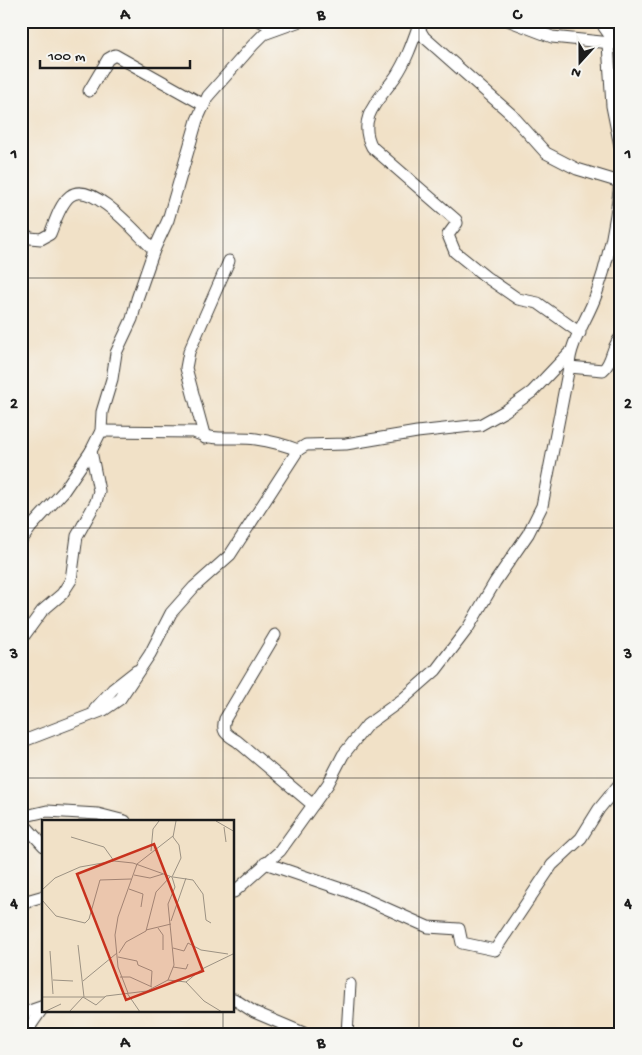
<svg xmlns="http://www.w3.org/2000/svg" width="642" height="1055" viewBox="0 0 642 1055" font-family="'Gochi Hand',sans-serif">
  <rect width="100%" height="100%" fill="#f6f6f2"/>
  <filter id="ink" filterUnits="userSpaceOnUse"><feTurbulence type="fractalNoise" baseFrequency=".02" numOctaves="2"/><feDisplacementMap in="SourceGraphic" scale="10" xChannelSelector="R" yChannelSelector="G"/><feConvolveMatrix kernelMatrix="1 2 1 2 8 2 1 2 1" color-interpolation-filters="sRGB"/></filter>
  <filter id="wash" filterUnits="userSpaceOnUse"><feTurbulence type="fractalNoise" baseFrequency=".0096" numOctaves="4" result="noise"/><feDisplacementMap in="SourceGraphic" scale="20" xChannelSelector="R" yChannelSelector="G"/><feGaussianBlur stdDeviation="1.12" result="paint"/><feColorMatrix in="noise" values="0 0 0 0 0 0 0 0 0 0 0 0 0 0 0 0 0 1.4 0 .05"/><feComposite in="paint" operator="in"/></filter>
  <g filter="url(#wash)">
    <rect width="100%" height="100%" fill="#f1e1c7"/>
  </g>
  <g filter="url(#ink)">
    <g fill="none" stroke-linecap="round" stroke-linejoin="round">
      <g stroke="#3c3a36" stroke-width="13">
        <g id="minor">
          <polyline points="260,21 276,29"/>
          <polyline points="510,21 552,37 621,44"/>
          <polyline points="603,21 604,27 616,44"/>
          <polyline points="419,23 418,27 424,37 511,114 546,153 577,169 620,182"/>
          <path d="M418,27C412,44 406,61 396,76C380,99 356,117 372,147L456,220L457,223L448,235L455,252L486,277L518,299L538,303L580,333"/>
          <polyline points="608,44 612,106 621,151"/>
          <polyline points="89,91 108,59 115,55 204,105"/>
          <path d="M21,231L30,238L41,239L50,234C55,222 60,204 70,196C92,179 139,236 154,250"/>
          <path d="M569,367L603,370C613,362 611,346 621,337"/>
          <path d="M101,431L194,432C214,442 234,436 256,439C270,441 285,445 298,450"/>
          <polyline points="205,438 186,368 189,352 229,261"/>
          <polyline points="21,541 31,527 63,492 91,451"/>
          <path d="M275,635L225,719C221,732 226,734 237,741L313,805"/>
          <polyline points="21,640 42,611 62,594 71,580 77,536 96,502 99,491 91,451 101,431 102,412 112,379 116,353 132,319 137,299 154,250 168,220 197,120 208,96 253,45 264,34 300,21"/>
          <polyline points="95,709 113,689 136,671"/>
          <polyline points="21,742 104,710 120,699 150,654 171,613 194,587 230,555 298,450 306,445 346,444 417,432 480,425 505,411 532,392 569,353"/>
          <polyline points="21,817 47,811 98,814 125,821"/>
          <polyline points="21,821 44,846"/>
          <polyline points="265,863 347,891 428,927 459,929 462,943 495,950 552,865 581,838 599,809 621,782"/>
          <path d="M234,892L280,851L328,784L343,755L367,725L403,699L436,670L468,628L495,582L528,534L542,506L569,367C569,344 588,318 596,295C611,253 619,208 621,163"/>
          <polyline points="21,907 30,900 44,896"/>
          <polyline points="234,999 254,1012 306,1034"/>
          <polyline points="21,1014 44,1006"/>
          <polyline points="29,1034 31,1025 44,1006"/>
          <polyline points="347,1034 350,984"/>
        </g>
      </g>
      <use href="#minor" stroke="#fff" stroke-width="11"/>
    </g>
  </g>
  <path fill="none" stroke="#1c1c1c" stroke-width="1" stroke-opacity="0.55" d="M223,21V821M419,21V1034M21,278H621M21,528H621M21,778H621M223,1011V1034"/>
  <g transform="translate(42 820)">
    <rect width="192" height="192" fill="#f1e1c7"/>
    <path fill="none" stroke="#9c9283" stroke-width="1" d="M174,1L193,12M182,7L184,22M29,17L62,27L72,41L91,43L130,57L139,38L137,25L131,17L134,1M109,31L111,9L117,1M92,55L108,58L121,54M131,57L151,60L161,74L164,100L169,103M87,69L101,74L99,87M0,70L13,58L38,47L72,41M0,80L14,96L43,103L47,99L58,60L89,59M129,101L144,58M116,108L121,115V130M104,110L129,104M36,125L42,177M131,128L142,131L146,123L159,130L186,134M8,131L11,174M77,133L84,122L104,111L114,72L128,57M76,137L95,141L96,145L110,151L109,166M131,147L144,149L146,144M78,157H88L110,167M11,160L31,161M126,160L144,162L160,149L193,133M41,161L75,133M144,162L162,181L180,192M85,173L98,192M86,173L76,147L73,115L76,97L95,44L131,16M0,177H41L54,185L64,176L105,171L126,160L132,145L126,84L133,67L130,57M2,192L19,184M27,192L41,177H63"/>
    <path fill="#c8321e" fill-opacity="0.15" stroke="#c8321e" stroke-width="2.5" d="M112,24L161,151L84,180L35,54Z"/>
    <rect width="192" height="192" fill="none" stroke="#1c1c1c" stroke-width="2.5"/>
  </g>
  <rect width="642" height="1055" fill="none" stroke="#f6f6f2" stroke-width="55"/>
  <g transform="translate(580 62) rotate(201)" stroke="#f6f6f2" stroke-width="4" paint-order="stroke">
  <path d="M0-4L9 19L0 12L-9 19Z" fill="#1c1c1c"/>
  <text y="-8" font-size="14" font-weight="bold" text-anchor="middle" fill="#1c1c1c">N</text>
  </g>
  <path d="M40 60v8h150v-8" fill="none" stroke="#1c1c1c" stroke-width="2.5"/>
  <text x="48" y="60" font-size="15" fill="#1c1c1c" stroke="#f6f6f2" stroke-width="4" paint-order="stroke">100 m</text>
  <rect x="28" y="28" width="586" height="1000" fill="none" stroke="#1c1c1c" stroke-width="2"/>
  <g font-size="16" text-anchor="middle" font-weight="bold" fill="#1c1c1c">
    <text x="125" y="19">A</text>
    <text x="321" y="19">B</text>
    <text x="517" y="19">C</text>
    <text x="14" y="158">1</text>
    <text x="628" y="158">1</text>
    <text x="14" y="408">2</text>
    <text x="628" y="408">2</text>
    <text x="14" y="658">3</text>
    <text x="628" y="658">3</text>
    <text x="14" y="908">4</text>
    <text x="628" y="908">4</text>
    <text x="125" y="1047">A</text>
    <text x="321" y="1047">B</text>
    <text x="517" y="1047">C</text>
  </g>
</svg>
